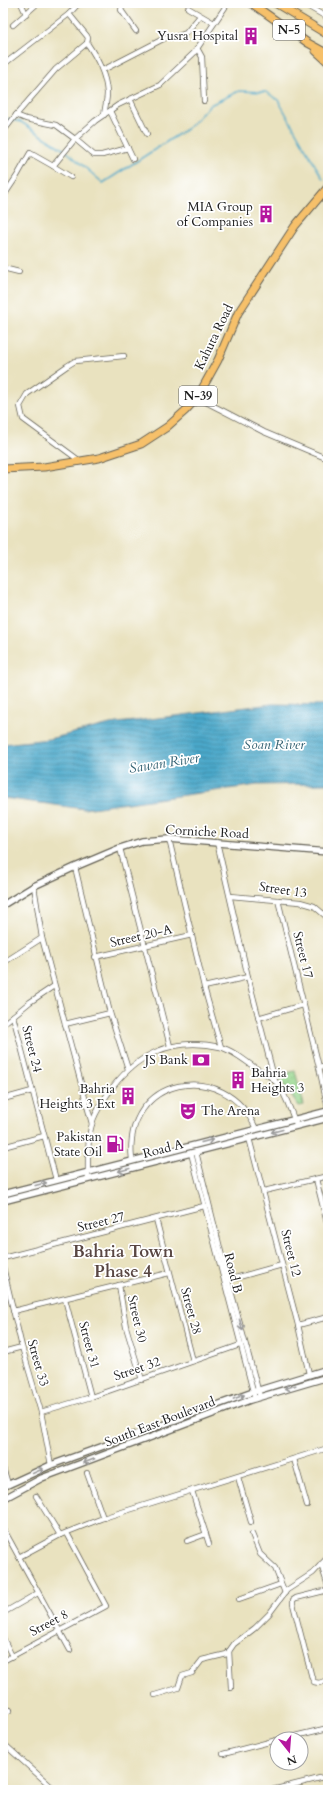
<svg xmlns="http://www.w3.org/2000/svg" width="331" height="1793" viewBox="0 0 331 1793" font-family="Cardo,serif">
  <defs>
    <pattern id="park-dots" width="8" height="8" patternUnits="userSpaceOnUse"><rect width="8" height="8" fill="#97d78d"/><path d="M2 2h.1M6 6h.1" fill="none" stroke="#82b879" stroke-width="1.8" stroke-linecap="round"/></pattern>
    <pattern id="water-rules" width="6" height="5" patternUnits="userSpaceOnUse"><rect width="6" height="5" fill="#4ca8ca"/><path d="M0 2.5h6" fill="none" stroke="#3e88a3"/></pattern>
  </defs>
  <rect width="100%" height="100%" fill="#fff"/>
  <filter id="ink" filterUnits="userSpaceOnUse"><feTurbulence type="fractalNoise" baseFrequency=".025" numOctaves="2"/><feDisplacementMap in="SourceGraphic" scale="8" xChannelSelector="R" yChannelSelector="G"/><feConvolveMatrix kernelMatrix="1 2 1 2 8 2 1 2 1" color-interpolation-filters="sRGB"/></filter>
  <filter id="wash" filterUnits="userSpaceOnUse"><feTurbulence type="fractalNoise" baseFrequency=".012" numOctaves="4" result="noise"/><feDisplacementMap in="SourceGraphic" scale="16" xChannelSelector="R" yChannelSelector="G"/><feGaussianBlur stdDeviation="0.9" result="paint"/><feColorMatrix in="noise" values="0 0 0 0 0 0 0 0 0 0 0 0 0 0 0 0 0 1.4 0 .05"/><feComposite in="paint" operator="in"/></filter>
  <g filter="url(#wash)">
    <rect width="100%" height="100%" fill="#e9e2bf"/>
    <polygon fill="url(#park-dots)" stroke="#5a7a54" points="295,1071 304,1105 299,1106 277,1075"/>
    <polygon fill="url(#water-rules)" stroke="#346273" points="272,704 328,705 328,784 257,785 84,809 3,798 3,744 49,739 110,724"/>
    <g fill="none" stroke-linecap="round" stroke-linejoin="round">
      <g stroke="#4ca8ca" stroke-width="1.5">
        <polyline points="3,118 21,122 66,151 103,183 188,128 210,105 239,91 266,92 278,100 323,179"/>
        <polyline points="307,1119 328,1114"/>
        <polyline points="104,1171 253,1133"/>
        <polyline points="46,1186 82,1177"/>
      </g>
    </g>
  </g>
  <g filter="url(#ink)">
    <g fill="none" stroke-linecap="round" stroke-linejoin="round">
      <g stroke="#646155" stroke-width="6">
        <g id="minor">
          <polyline points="21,3 26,14"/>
          <polyline points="125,3 122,7 121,10 136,31"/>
          <polyline points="302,3 328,18"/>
          <polyline points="188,8 214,23"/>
          <polyline points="13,25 38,3"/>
          <path d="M87,43C97,58 106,74 107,93C107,100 105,108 104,115"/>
          <polyline points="197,48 202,57 204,101"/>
          <polyline points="3,65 69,14 79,3"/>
          <polyline points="103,70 167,37 175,37 186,33 200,16"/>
          <polyline points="130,99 147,134"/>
          <polyline points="110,111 133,159"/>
          <polyline points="16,115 56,69 87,43 88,38 87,36 69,14"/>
          <polyline points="3,132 16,115 26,119 56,125 75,139 53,166 71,177"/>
          <polyline points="128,148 102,155 94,155 75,139 95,121 118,105 160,85 194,53 228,3"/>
          <polyline points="3,197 17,176 30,153 53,166"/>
          <polyline points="3,268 19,272"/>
          <polyline points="204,401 264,432 328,459"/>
          <polyline points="80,461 23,419 20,406 27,394 67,366 75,361 124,356"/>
          <polyline points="169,839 204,987 221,1047"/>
          <polyline points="217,842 248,977 275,1081"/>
          <polyline points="120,848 170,1046"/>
          <polyline points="75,867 110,1013 128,1069"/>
          <polyline points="34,886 42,938 92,1124"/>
          <polyline points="230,896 300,902 314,906 328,918"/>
          <polyline points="278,900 319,1067 328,1109"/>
          <polyline points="95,957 192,935"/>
          <polyline points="3,963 42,938"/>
          <polyline points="204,987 248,977"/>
          <polyline points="13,1016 56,1180"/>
          <polyline points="258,1018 303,1005"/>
          <polyline points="3,1024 30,1002 54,986"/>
          <polyline points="65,1024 110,1013"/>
          <polyline points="319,1067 328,1065"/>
          <polyline points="3,1099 32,1091"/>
          <polyline points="249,1138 298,1325 309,1374"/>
          <polyline points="3,1147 44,1136"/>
          <polyline points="196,1152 228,1280 260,1397"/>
          <polyline points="191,1153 255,1399"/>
          <path d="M132,1160C122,1076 225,1057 256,1129"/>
          <path d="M88,1179C88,1161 87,1141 92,1124C94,1114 102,1103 107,1095C134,1055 172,1036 220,1047C232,1050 243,1059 254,1067C261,1071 271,1076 276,1082C287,1095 290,1111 297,1126"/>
          <polyline points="316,1179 328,1227"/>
          <polyline points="264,1191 328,1176"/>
          <polyline points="156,1219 193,1361"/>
          <polyline points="3,1258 204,1206"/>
          <polyline points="3,1267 22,1347 41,1412 51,1465"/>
          <polyline points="228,1280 282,1265"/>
          <polyline points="119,1285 126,1327 142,1380"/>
          <polyline points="65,1299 91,1397"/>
          <polyline points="13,1311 169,1273"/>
          <polyline points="298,1325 328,1317"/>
          <polyline points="3,1352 22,1347"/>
          <polyline points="41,1412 91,1397 240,1345"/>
          <polyline points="294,1459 307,1505"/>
          <polyline points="3,1468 8,1484"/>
          <polyline points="87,1473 103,1518"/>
          <polyline points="238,1477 251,1522"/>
          <polyline points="192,1491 209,1544"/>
          <polyline points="36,1496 60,1535"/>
          <polyline points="3,1528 70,1650"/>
          <polyline points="252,1534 260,1554 275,1568 285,1593"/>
          <polyline points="187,1541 206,1534"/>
          <polyline points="19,1557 60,1535 103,1518 328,1448"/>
          <polyline points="321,1564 328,1586"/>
          <polyline points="328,1590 296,1598 293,1600 293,1604 312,1678 314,1682 319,1683 328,1680"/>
          <polyline points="239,1599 281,1584"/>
          <polyline points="3,1613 38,1593"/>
          <polyline points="3,1638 12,1656"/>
          <polyline points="229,1651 231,1688"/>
          <polyline points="3,1661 106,1606 67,1533"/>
          <polyline points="155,1695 178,1688 182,1676 192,1673 202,1660 227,1654 234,1644 255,1628 269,1614 287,1590 313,1573 328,1557"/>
          <polyline points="327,1695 328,1701"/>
          <polyline points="3,1714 10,1710"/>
          <polyline points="282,1739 328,1728"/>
          <polyline points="3,1743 55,1790"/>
          <polyline points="223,1754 277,1740"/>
          <polyline points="272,1790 328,1776"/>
        </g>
      </g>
      <g stroke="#646155" stroke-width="8">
        <g id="tertiary">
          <polyline points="3,905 34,886 75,867 120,848 142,841 169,839 328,852"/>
          <polyline points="3,1194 328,1111"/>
          <polyline points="3,1201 328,1118"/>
          <polyline points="3,1487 51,1465 253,1392 328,1369"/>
          <polyline points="3,1499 42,1478 250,1400 328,1377"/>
        </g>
      </g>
      <g stroke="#646155" stroke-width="9">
        <g id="trunk">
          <polyline points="251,3 308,43 328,54"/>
          <polyline points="275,3 328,35"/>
          <polyline points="316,51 328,62"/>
          <polyline points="3,469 44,467 99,458 141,444 167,427 185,411 197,398 218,360 238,313 295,226 328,187"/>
        </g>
      </g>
      <use href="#minor" stroke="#fff" stroke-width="4.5"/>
      <use href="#tertiary" stroke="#fff" stroke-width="5.5"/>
      <use href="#trunk" stroke="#f6c06b" stroke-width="7"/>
    </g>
    <defs><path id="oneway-shaft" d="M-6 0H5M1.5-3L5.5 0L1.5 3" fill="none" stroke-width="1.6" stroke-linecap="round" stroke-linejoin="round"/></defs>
    <g stroke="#999">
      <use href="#oneway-shaft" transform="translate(277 1131) rotate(166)"/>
      <use href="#oneway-shaft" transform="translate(207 1141) rotate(-14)"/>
      <use href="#oneway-shaft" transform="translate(124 1170) rotate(166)"/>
      <use href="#oneway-shaft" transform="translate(41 1184) rotate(-14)"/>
      <use href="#oneway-shaft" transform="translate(241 1325) rotate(75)"/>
      <use href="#oneway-shaft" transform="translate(290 1387) rotate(163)"/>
      <use href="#oneway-shaft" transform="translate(239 1397) rotate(-20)"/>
      <use href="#oneway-shaft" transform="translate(89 1461) rotate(159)"/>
      <use href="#oneway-shaft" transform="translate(38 1471) rotate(-24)"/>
    </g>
  </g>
  <defs>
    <g id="building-bare" transform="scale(1.38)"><path d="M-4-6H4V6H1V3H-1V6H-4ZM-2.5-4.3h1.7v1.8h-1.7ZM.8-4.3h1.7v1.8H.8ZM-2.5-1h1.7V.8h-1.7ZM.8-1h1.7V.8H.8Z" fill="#b5179e" stroke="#fff" stroke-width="2.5" paint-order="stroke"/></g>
    <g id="bank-bare" transform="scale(1.38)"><path d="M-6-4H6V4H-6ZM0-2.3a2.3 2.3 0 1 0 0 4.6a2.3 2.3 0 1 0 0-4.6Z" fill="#b5179e" stroke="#fff" stroke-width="2.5" paint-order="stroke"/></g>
    <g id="theatre-bare" transform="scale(1.38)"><path d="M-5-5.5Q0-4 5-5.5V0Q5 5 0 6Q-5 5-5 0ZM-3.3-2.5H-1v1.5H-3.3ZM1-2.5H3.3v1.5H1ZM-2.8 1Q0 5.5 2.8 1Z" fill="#b5179e" stroke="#fff" stroke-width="2.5" paint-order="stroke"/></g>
    <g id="fuel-bare" transform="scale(1.38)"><path d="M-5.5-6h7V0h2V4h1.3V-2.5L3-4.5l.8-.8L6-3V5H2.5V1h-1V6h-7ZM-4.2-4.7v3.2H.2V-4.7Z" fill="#b5179e" stroke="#fff" stroke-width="2.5" paint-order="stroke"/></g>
  </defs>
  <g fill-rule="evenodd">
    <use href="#building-bare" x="251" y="36"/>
    <use href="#building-bare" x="266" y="214"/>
    <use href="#bank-bare" x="201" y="1060"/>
    <use href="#building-bare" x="238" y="1080"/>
    <use href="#building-bare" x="128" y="1096"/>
    <use href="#theatre-bare" x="188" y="1111"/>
    <use href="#fuel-bare" x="115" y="1144"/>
  </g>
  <g text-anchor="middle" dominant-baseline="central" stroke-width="3.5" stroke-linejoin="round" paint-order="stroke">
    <g fill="#fff" stroke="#606060" stroke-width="1">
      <rect x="273" y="20" width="32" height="20" rx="3"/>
      <rect x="179" y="386" width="38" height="20" rx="3"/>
    </g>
    <g font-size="12" font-weight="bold" fill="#1c1c1c">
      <text x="289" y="30">N-5</text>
      <text x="198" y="396">N-39</text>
    </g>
    <g font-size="13" fill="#1c1c1c" stroke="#fff" text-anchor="end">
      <text x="238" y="36">Yusra Hospital</text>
      <text x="253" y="207">MIA Group<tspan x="253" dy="15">of Companies</tspan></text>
      <text x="188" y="1060">JS Bank</text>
      <text x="251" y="1073" text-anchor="start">Bahria<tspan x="251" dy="15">Heights 3</tspan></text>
      <text x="115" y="1089">Bahria<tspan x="115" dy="15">Heights 3 Ext</tspan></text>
      <text x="201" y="1111" text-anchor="start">The Arena</text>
      <text x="102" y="1137">Pakistan<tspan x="102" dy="15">State Oil</tspan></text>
    </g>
    <g font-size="13" fill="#1c1c1c" stroke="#fff">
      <text transform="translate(214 337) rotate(-64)">Kahuta Road</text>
      <text transform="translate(207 832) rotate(3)">Corniche Road</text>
      <text transform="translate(283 890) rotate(8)">Street 13</text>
      <text transform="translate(141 936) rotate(-13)">Street 20-A</text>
      <text transform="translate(303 955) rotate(76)">Street 17</text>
      <text transform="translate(32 1049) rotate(76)">Street 24</text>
      <text transform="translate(163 1149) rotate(-14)">Road A</text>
      <text transform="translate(101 1222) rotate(-14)">Street 27</text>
      <text transform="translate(291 1253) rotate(76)">Street 12</text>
      <text transform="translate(233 1273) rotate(76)">Road B</text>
      <text transform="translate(191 1311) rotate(75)">Street 28</text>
      <text transform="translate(137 1319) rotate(77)">Street 30</text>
      <text transform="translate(89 1345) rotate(75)">Street 31</text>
      <text transform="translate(38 1363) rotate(74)">Street 33</text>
      <text transform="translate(137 1369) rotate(-19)">Street 32</text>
      <text transform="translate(160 1422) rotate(-21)">South East Boulevard</text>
      <text transform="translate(49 1623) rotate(-28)">Street 8</text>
    </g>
    <g font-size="14" font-style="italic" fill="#346273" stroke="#fff">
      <text x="274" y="744">Soan River</text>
      <text transform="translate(164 763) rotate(-9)">Sawan River</text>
    </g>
    <g font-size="17" font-weight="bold" fill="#594743" stroke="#fff">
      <text x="123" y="1251">Bahria Town<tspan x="123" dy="20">Phase 4</tspan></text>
    </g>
  </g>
  <rect width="331" height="1793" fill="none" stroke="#fff" stroke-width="16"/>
  <g transform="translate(289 1751) rotate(163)"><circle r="19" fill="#ffffff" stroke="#a4a4a4"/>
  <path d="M0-3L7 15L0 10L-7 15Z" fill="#b5179e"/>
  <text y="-6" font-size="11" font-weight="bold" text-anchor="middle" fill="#1c1c1c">N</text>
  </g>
</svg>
